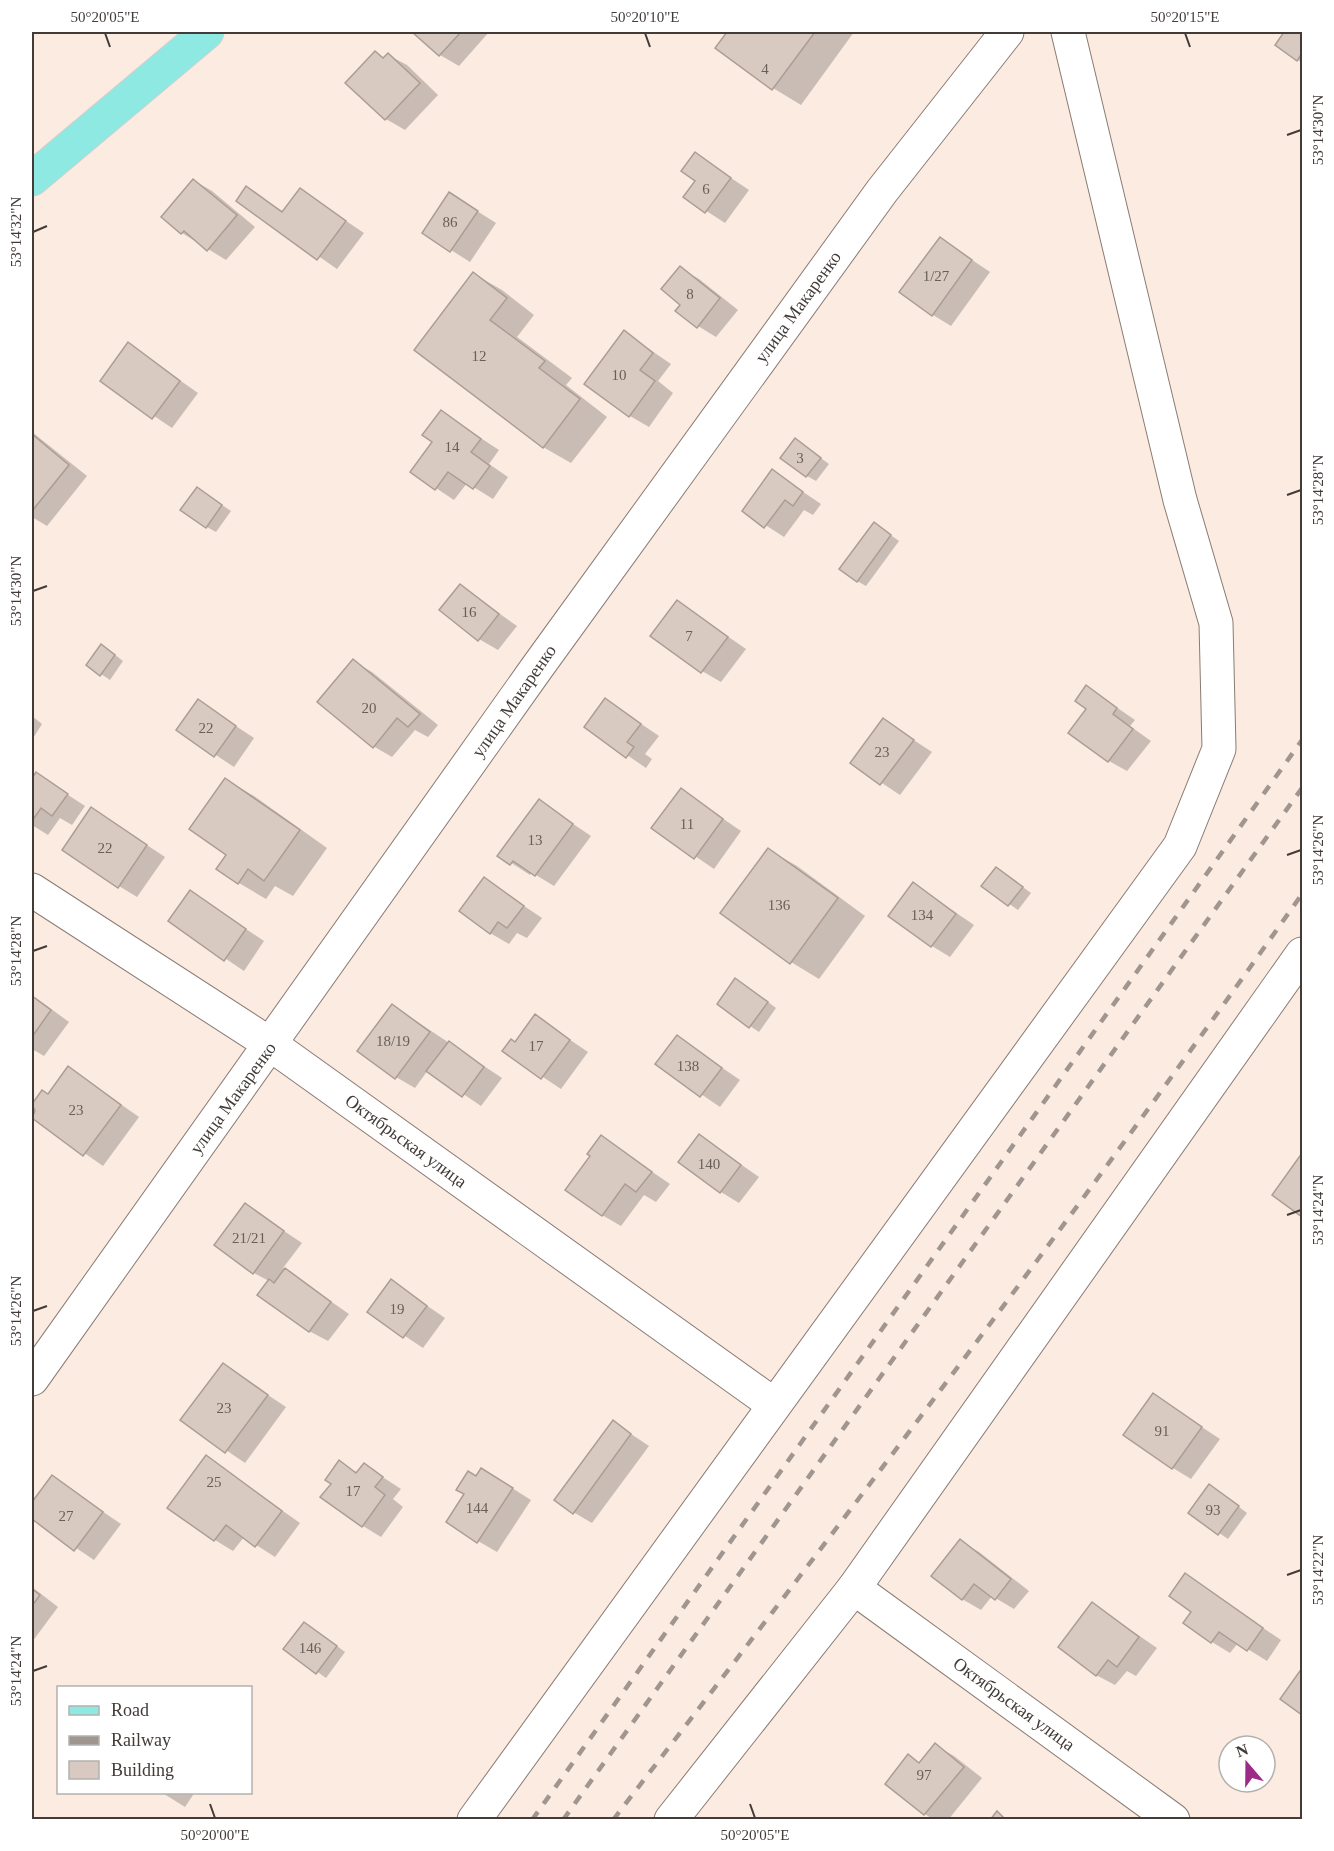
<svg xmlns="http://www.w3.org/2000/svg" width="1334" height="1851" viewBox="0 0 1334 1851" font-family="Georgia,serif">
  <rect width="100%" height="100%" fill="#fbebe1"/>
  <g fill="#0003">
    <polygon points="414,32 489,32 459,66 440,55"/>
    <polygon points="729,32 854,32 801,105 773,88 717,48"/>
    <polygon points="1286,32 1302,32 1302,63 1277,45"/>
    <polygon points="376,53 384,58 388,55 407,65 438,95 405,130 386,119 347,83"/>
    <polygon points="695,154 749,190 725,223 685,197 697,180"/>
    <polygon points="193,180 212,191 255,227 226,260 182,233"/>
    <polygon points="247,188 284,212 300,190 364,233 337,269 238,200"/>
    <polygon points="450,194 496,223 470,262 424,233"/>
    <polygon points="941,239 990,272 951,326 933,315"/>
    <polygon points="680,268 699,279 738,310 716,337 698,326 682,304"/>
    <polygon points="474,274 502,290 534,315 517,337 572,378 566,385 607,417 571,463 543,447 416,350"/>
    <polygon points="624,332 671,364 658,381 673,393 649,427 630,416"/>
    <polygon points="128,344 198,393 172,428 102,381"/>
    <polygon points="441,412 499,450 489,464 508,477 493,499 467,483 454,500 412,472 434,442"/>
    <polygon points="32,432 87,476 47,526 32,517"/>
    <polygon points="804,446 829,464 816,481 807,476"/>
    <polygon points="772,471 821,504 813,515 804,510 784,537 744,511"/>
    <polygon points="198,489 231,511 216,532 207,527"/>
    <polygon points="875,524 899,541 866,586 857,581"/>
    <polygon points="460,586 517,626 498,650 479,639"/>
    <polygon points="678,602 746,649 721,682 702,671"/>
    <polygon points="110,651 123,661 110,680 101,674"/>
    <polygon points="353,661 372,672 438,725 428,737 415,730 392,757 373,746"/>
    <polygon points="1087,687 1135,720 1130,726 1151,741 1127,771 1109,761 1089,708"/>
    <polygon points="606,700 659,736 645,754 652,759 646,768 586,727"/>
    <polygon points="198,701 254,738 234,767 178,730"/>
    <polygon points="32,716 42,724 32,740"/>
    <polygon points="883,720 932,752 900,795 852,763"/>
    <polygon points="36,774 85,806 72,825 60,818 48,835 32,825 32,780"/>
    <polygon points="226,780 254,796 327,848 293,896 275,886 266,899 239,883 228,855"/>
    <polygon points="681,790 741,831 714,869 654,828"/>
    <polygon points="539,801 591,836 554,886 531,872 530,875 499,855"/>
    <polygon points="92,809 165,857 137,897 119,886"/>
    <polygon points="769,850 797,866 865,916 819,979 791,962"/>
    <polygon points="1005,874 1031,893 1018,910 983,886"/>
    <polygon points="484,879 542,918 527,938 517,933 509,944 490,933"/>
    <polygon points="914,884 974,925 950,957 932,946"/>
    <polygon points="191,892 264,941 244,971 170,921"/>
    <polygon points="745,985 776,1008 759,1032 750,1026"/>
    <polygon points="32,995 69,1022 44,1056 32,1049"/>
    <polygon points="392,1005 502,1078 481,1106 428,1070 415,1088 396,1077"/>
    <polygon points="535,1016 588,1052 561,1089 504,1051 516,1044"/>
    <polygon points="677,1037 740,1080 720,1107 657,1064"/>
    <polygon points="69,1068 139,1117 103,1166 33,1117 37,1111 32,1107 42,1092 49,1096"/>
    <polygon points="700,1136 759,1177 739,1203 721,1192"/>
    <polygon points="601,1137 670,1184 656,1202 644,1195 621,1226 602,1215 592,1156"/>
    <polygon points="1302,1156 1302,1215 1274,1195"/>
    <polygon points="245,1205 302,1243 283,1268 349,1314 328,1341 309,1331 269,1281 254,1273"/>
    <polygon points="391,1281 445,1318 423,1348 369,1312"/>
    <polygon points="223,1365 286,1407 245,1463 182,1420"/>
    <polygon points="1153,1395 1220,1439 1191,1479 1173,1468"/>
    <polygon points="613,1422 649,1446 592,1523 573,1512"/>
    <polygon points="206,1457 300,1523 275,1557 244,1537 233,1551 215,1540"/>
    <polygon points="339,1462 358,1473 364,1465 401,1489 393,1499 403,1507 381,1537 363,1526 333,1484"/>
    <polygon points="52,1477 121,1524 94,1560 32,1518 32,1505"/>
    <polygon points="477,1477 501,1481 531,1500 497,1552 478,1541"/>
    <polygon points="1218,1491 1247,1513 1228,1539 1190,1513"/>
    <polygon points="960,1541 979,1552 1029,1591 1014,1609 992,1596 981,1610 962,1599"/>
    <polygon points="1185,1575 1281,1640 1267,1661 1238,1643 1230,1653 1212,1642 1193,1611"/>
    <polygon points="32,1587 58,1607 32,1642"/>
    <polygon points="1093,1604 1157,1648 1136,1676 1127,1671 1115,1685 1096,1675"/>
    <polygon points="314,1629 345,1652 326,1678 286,1649"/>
    <polygon points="1302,1671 1302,1713 1282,1699"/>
    <polygon points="935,1745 954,1756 982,1778 948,1820 934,1820 925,1814 887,1783 909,1756 920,1763"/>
    <polygon points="161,1792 195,1792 185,1807"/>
  </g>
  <g fill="#d9cac1" stroke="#ab9c94" stroke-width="1.5">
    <polygon points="412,32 461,32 439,56"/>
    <polygon points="727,32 815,32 772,90 715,48"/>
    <polygon points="1284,32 1302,32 1302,53 1297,61 1275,45"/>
    <polygon points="375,51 383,58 388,53 420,83 385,120 345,83"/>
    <polygon points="695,152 731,178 705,213 683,197 695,181 681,171"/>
    <polygon points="193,179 237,215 207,251 184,231 181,234 161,217"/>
    <polygon points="246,186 282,212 300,188 346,221 317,260 236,201"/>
    <polygon points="449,192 478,211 450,252 422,233"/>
    <polygon points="940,237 972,260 932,316 899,292"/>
    <polygon points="680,266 720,298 697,328 675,311 680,305 661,289"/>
    <polygon points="473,272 507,298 490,320 545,361 539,368 580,399 543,448 414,350"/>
    <polygon points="624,330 653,353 640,370 655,381 629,417 584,384"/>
    <polygon points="128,342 180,381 152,419 100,381"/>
    <polygon points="441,410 481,439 471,452 490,466 473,489 448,472 435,490 410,472 432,442 422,435"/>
    <polygon points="32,434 69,465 32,511"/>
    <polygon points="795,438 821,458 806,477 780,458"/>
    <polygon points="772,469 803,492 793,506 785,500 764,528 742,511"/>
    <polygon points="197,487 222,505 206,528 180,510"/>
    <polygon points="874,522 891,535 857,582 839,569"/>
    <polygon points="460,584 499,614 478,641 439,610"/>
    <polygon points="677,600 728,637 701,673 650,636"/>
    <polygon points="101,644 115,655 100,676 86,665"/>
    <polygon points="353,659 420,714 408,727 397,718 373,748 317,702"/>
    <polygon points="1086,685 1117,708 1113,714 1133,729 1108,762 1068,733 1086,709 1075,701"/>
    <polygon points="605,698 641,724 627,742 634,747 626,758 584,727"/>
    <polygon points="198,699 236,726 214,757 176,730"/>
    <polygon points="883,718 914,740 880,785 850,763"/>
    <polygon points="36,772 68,794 52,816 41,808 32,821 32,778"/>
    <polygon points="225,778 300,830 264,881 248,869 238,884 216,869 226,855 189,829"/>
    <polygon points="681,788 723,819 694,859 651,828"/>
    <polygon points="539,799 573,824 535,876 513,861 510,865 497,856"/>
    <polygon points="91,807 147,845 118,888 62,850"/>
    <polygon points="768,848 838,898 790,964 720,913"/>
    <polygon points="996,867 1023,887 1008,906 981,886"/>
    <polygon points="484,877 524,906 507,928 498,922 490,934 459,911"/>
    <polygon points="913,882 956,914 931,947 888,916"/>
    <polygon points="190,890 246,929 224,961 168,921"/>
    <polygon points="735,978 768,1002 749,1028 717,1004"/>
    <polygon points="32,996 51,1010 32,1037"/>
    <polygon points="392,1004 430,1032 395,1079 357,1051"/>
    <polygon points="535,1014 570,1040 541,1079 502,1051 511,1039 515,1042"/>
    <polygon points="677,1035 722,1068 700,1097 655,1064"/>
    <polygon points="449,1041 484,1067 462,1097 426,1071"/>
    <polygon points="68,1066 121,1105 83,1156 32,1118 35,1111 32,1104 42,1090 48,1094"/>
    <polygon points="699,1134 741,1165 720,1193 678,1162"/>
    <polygon points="601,1135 652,1172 636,1192 625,1184 602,1216 565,1190 590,1156 587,1154"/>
    <polygon points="1302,1153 1302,1217 1272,1195"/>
    <polygon points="245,1203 284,1231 253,1274 214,1245"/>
    <polygon points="285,1268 331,1302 309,1332 257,1295 269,1279 274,1283"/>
    <polygon points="391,1279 427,1306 403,1338 367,1312"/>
    <polygon points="223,1363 268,1395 225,1453 180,1420"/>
    <polygon points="1153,1393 1202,1427 1172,1469 1123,1435"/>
    <polygon points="613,1420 631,1434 573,1514 554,1500"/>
    <polygon points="206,1455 282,1511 255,1547 226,1525 214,1541 167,1508"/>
    <polygon points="339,1460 356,1473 364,1463 383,1477 375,1487 385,1495 362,1527 320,1497 331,1484 325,1480"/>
    <polygon points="481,1468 513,1488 477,1543 446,1522 464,1494 456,1490 468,1471 476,1476"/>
    <polygon points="52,1475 103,1512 74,1551 32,1519 32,1502"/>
    <polygon points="1209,1484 1239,1506 1218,1535 1188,1513"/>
    <polygon points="960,1539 1011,1579 995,1600 974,1584 962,1600 931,1576"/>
    <polygon points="1185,1573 1263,1628 1247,1651 1219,1632 1211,1643 1183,1623 1191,1612 1169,1596"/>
    <polygon points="32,1589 40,1595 32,1606"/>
    <polygon points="1092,1602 1139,1637 1117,1667 1108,1660 1096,1676 1058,1647"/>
    <polygon points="304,1622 337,1646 316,1674 283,1649"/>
    <polygon points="1302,1668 1302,1715 1280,1699"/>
    <polygon points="935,1743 964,1767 924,1815 885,1784 908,1754 919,1763"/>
    <polygon points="997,1811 1006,1820 990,1820"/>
  </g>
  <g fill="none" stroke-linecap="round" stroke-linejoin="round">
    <g stroke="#8a7c73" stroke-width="35">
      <g id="minor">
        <polyline points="32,890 270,1044 773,1404"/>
        <polyline points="32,1379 536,669 882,191 1007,32"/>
        <polyline points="854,1588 1173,1820"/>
        <polyline points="474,1820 1180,846 1219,749 1216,623 1180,500 1068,32"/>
        <polyline points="671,1820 854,1588 1302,954"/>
      </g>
    </g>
    <g stroke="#d2d0cf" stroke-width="35">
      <polyline id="major" points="32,179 207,32"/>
    </g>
    <use href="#minor" stroke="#fff" stroke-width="33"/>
    <use href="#major" stroke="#8de9e2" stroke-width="33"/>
    <g stroke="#a1968f" stroke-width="4.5" stroke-dasharray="10 10" stroke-linecap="butt">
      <polyline points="532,1820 1302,740"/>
      <polyline points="563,1820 1302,788"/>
      <path d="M613,1820C848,1515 1081,1208 1302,894"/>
    </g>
  </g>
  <path fill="none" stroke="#423b38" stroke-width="2" d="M105,33L110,47M645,33L650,47M1185,33L1190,47M1287,135L1301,130M33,232L47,226M1287,495L1301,490M33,591L47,586M1287,855L1301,850M33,951L47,946M1287,1215L1301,1210M33,1311L47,1306M1287,1575L1301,1570M33,1671L47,1666M210,1804L215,1818M750,1804L755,1818"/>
  <g text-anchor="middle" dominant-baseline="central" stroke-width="4.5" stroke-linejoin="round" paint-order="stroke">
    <g font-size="15" fill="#685f5a">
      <text x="765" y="69">4</text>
      <text x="706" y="189">6</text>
      <text x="450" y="222">86</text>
      <text x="936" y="276">1/27</text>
      <text x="690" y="294">8</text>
      <text x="479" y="356">12</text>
      <text x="619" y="375">10</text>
      <text x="452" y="447">14</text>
      <text x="800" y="458">3</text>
      <text x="469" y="612">16</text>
      <text x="689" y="636">7</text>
      <text x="369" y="708">20</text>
      <text x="206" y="728">22</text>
      <text x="882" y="752">23</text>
      <text x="687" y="824">11</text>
      <text x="535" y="840">13</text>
      <text x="105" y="848">22</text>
      <text x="779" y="905">136</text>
      <text x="922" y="915">134</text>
      <text x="393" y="1041">18/19</text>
      <text x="536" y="1046">17</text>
      <text x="688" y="1066">138</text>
      <text x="76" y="1110">23</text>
      <text x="709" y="1164">140</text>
      <text x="249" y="1238">21/21</text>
      <text x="397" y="1309">19</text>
      <text x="224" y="1408">23</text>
      <text x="1162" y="1431">91</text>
      <text x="214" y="1482">25</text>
      <text x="353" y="1491">17</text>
      <text x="477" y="1508">144</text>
      <text x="1213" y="1510">93</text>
      <text x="66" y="1516">27</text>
      <text x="310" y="1648">146</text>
      <text x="924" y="1775">97</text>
    </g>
    <g font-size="18" fill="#423b38" stroke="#fff">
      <text transform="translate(798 307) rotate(-54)">улица Макаренко</text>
      <text transform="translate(514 701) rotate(-55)">улица Макаренко</text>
      <text transform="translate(233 1098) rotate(-54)">улица Макаренко</text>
      <text transform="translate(406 1141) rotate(36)">Октябрьская улица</text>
      <text transform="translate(1014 1704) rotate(36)">Октябрьская улица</text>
    </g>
  </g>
  <rect width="1334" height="1851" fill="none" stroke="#ffffff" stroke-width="66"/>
  <rect x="57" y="1686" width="195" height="108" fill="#ffffff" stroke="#b3b1af" stroke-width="1.5"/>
  <rect x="69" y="1706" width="30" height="9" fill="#8de9e2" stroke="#b3b1af" stroke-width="1.5"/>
  <text x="111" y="1716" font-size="18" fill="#423b38">Road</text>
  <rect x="69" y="1736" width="30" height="9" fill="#a1968f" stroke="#b3b1af" stroke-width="1.5"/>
  <text x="111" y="1746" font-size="18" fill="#423b38">Railway</text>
  <rect x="69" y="1761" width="30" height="18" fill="#d9cac1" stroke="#b3b1af" stroke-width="1.5"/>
  <text x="111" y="1776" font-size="18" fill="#423b38">Building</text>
  <g transform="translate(1247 1764) rotate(340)"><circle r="28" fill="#ffffff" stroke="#b3b1af" stroke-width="1.5"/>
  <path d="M0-4.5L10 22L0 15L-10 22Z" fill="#9d2a87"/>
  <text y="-9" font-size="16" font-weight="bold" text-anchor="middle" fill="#423b38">N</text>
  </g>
  <rect x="33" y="33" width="1268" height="1785" fill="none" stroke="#423b38" stroke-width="2"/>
  <g font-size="15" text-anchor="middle" fill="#423b38">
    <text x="105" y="22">50°20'05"E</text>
    <text x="645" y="22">50°20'10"E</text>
    <text x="1185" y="22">50°20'15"E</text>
    <text transform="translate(1318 130) rotate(-90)" y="5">53°14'30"N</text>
    <text transform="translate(16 232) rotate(-90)" y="5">53°14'32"N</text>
    <text transform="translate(1318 490) rotate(-90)" y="5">53°14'28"N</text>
    <text transform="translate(16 591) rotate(-90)" y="5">53°14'30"N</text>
    <text transform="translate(1318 850) rotate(-90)" y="5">53°14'26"N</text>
    <text transform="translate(16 951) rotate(-90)" y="5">53°14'28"N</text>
    <text transform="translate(1318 1210) rotate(-90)" y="5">53°14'24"N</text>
    <text transform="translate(16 1311) rotate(-90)" y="5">53°14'26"N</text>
    <text transform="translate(1318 1570) rotate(-90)" y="5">53°14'22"N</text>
    <text transform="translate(16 1671) rotate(-90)" y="5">53°14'24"N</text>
    <text x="215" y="1840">50°20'00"E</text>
    <text x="755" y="1840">50°20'05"E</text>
  </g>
</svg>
